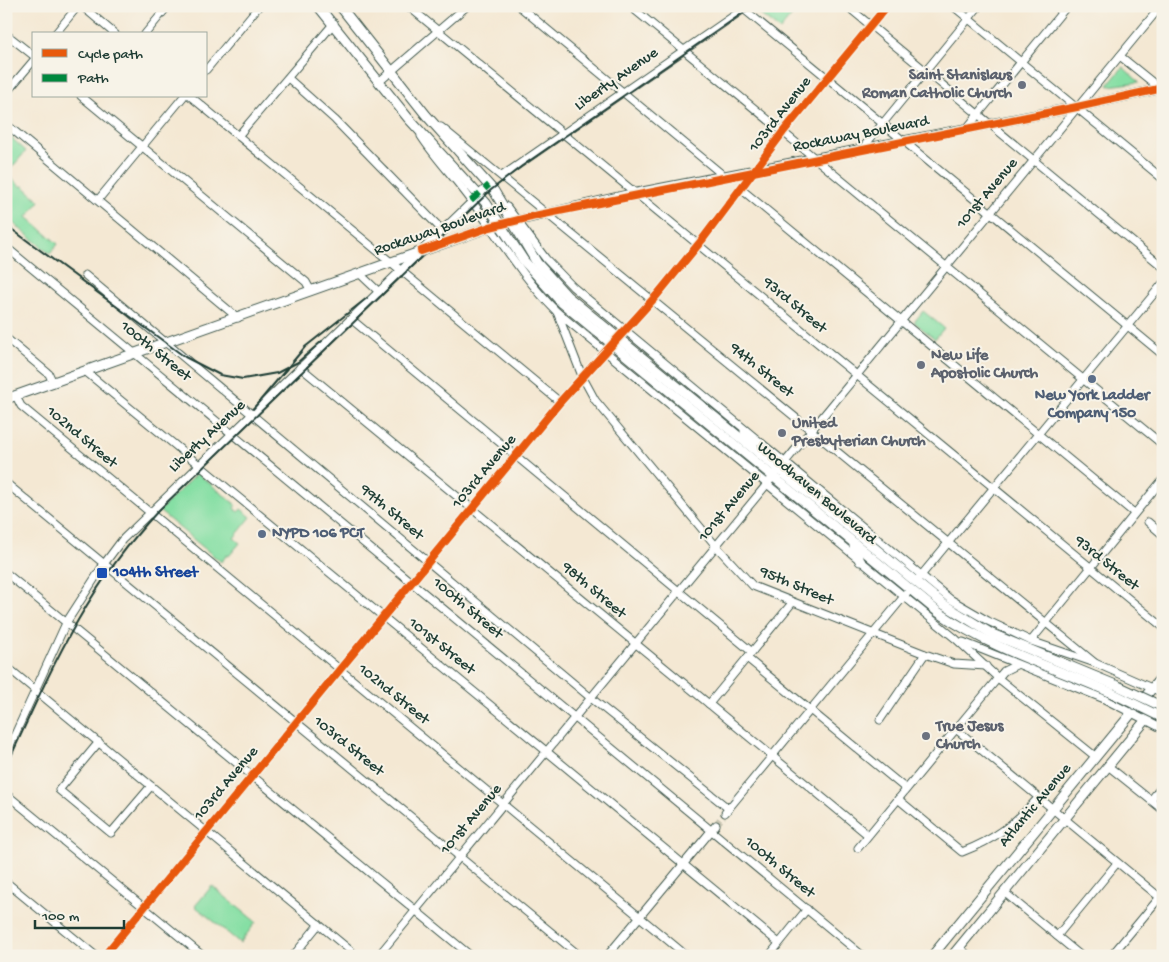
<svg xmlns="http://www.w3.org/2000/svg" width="1169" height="962" viewBox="0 0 1169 962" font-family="'Gochi Hand',sans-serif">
  <rect width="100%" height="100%" fill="#f7f3e8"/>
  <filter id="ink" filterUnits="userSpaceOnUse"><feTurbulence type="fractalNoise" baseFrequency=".02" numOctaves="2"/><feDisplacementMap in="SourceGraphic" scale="10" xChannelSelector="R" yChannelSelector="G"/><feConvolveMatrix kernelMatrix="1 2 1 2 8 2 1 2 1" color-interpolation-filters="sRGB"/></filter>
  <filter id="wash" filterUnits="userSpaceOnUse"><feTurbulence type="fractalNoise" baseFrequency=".0096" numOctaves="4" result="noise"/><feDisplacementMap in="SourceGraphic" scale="20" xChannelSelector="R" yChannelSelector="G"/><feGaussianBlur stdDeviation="1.12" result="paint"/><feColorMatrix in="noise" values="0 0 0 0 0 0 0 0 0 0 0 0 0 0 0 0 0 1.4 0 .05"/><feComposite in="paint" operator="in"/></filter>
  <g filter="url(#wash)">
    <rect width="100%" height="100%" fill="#f4e8d3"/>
    <g fill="#86dfa4" stroke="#528e6c">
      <polygon points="765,6 802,6 804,8 800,13 797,9 780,30 757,12"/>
      <polygon points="1123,67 1139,82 1109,86 1108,85"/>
      <polygon points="6,133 26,151 7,173 20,186 23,186 40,201 27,217 58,244 50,254 6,217"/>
      <polygon points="923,311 944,328 935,339 914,322"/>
      <polygon points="197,473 236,505 234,508 238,512 241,509 251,517 234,538 240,543 229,556 227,555 221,562 159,511"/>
      <polygon points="212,886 256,922 240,943 195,906"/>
    </g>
  </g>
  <g filter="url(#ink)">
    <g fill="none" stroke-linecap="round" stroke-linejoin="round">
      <polyline stroke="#c9c6b3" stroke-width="7" stroke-dasharray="7 3.5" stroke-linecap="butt" points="716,825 725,813"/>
      <g stroke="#3f574c" stroke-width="9">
        <g id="minor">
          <polyline points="82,6 115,34"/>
          <polyline points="408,6 1163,627"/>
          <polyline points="519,6 724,176"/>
          <polyline points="630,6 1163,445"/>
          <polyline points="740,6 1163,355"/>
          <polyline points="847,6 1163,267"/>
          <polyline points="953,6 1163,179"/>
          <polyline points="6,34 34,56"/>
          <polyline points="55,34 78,6"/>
          <polyline points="145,34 168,6"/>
          <polyline points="1120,56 1162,90"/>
          <polyline points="206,70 259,6"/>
          <polyline points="288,78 335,120 442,230"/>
          <polyline points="380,81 467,6"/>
          <polyline points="6,93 34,60"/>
          <polyline points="81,96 306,282 311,291"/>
          <polyline points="190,96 560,402"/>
          <polyline points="6,124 238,318"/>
          <polyline points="441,127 1095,663"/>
          <polyline points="967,128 1067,6"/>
          <polyline points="238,136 334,23"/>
          <path d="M421,136C436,159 455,178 471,200C499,238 523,278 557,312L956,639L998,678L1096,757"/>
          <polyline points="861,150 979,6"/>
          <polyline points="502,176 748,6"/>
          <polyline points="741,189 1134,513"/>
          <polyline points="98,200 184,96"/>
          <polyline points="507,207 546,259 573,287 950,599 988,621 1031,641 1095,663 1163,693"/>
          <polyline points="6,247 863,956"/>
          <polyline points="360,274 379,292"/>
          <polyline points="85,275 591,698 729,809"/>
          <polyline points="557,312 582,376 595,400 716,546 753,586 925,654 954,664 986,666"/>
          <polyline points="351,319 752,652"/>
          <polyline points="6,338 49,374 53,383"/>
          <polyline points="300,367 868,835"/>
          <polyline points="85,371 779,943"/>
          <polyline points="16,396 21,406 687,956"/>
          <polyline points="6,483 580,956"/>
          <polyline points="1148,522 1163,535"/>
          <polyline points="6,573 471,956"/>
          <polyline points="919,578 1163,283"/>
          <polyline points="1031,641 1163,479"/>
          <polyline points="963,642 1102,698 1163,729"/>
          <polyline points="747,658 906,789"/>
          <polyline points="6,666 357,956"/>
          <polyline points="709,704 792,603"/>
          <polyline points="880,720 925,654"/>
          <polyline points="956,729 1163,900"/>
          <polyline points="99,742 59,790 111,833 151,786"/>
          <polyline points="6,754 66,623 104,564 122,540 489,185"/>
          <polyline points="1108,766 1163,810"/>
          <polyline points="6,794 203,956"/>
          <path d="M898,799L962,852C996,839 1014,824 1038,798"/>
          <polyline points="1151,800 1163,785"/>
          <polyline points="725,813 906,594"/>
          <polyline points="858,848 998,678 1004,671 1016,665"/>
          <polyline points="6,882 96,956"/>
          <polyline points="1004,892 1081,956"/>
          <polyline points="1057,936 1117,863"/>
          <polyline points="959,947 969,956"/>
          <polyline points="104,956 560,402 657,295 702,240 783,132 887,6"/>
          <polyline points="293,956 319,924"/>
          <polyline points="378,956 1161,6"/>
          <polyline points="607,956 716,825"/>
          <polyline points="769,956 807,909"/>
          <polyline points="1111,956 1160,897"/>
        </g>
      </g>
      <g stroke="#3f574c" stroke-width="11">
        <g id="major">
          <path d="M318,6L408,118L486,203L524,261L561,302L938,612C995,651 1051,666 1112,693"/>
          <polyline points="340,6 426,115 494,191 537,263 567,296 943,604 992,634 1118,686"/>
          <polyline points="6,399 490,227 627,195 1077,107 1163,88"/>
          <polyline points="745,431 754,447"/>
          <polyline points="854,546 860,561"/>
          <polyline points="932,956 1163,675"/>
          <polyline points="952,956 1163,699"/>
        </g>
      </g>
      <use href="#minor" stroke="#fff" stroke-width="7"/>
      <use href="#major" stroke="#fff" stroke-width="9"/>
      <g stroke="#1f3d34" stroke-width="2">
        <polyline points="6,225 185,357 220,375 243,379 277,373 298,362 322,341"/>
        <polyline points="253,409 305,347 367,298"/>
        <path d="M6,767C51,670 84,590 159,510L491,190L522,166L753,6"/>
      </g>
      <g stroke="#3f574c" stroke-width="11" stroke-linecap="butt">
        <g id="major-bridge">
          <polyline points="1118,686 1163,707"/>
          <polyline points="1112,693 1163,718"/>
        </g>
      </g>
      <use href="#major-bridge" stroke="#fff" stroke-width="9"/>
      <polyline stroke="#00873e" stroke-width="6" stroke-dasharray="12 6" stroke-linecap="butt" points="471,201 489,185"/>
      <g stroke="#f7f3e8" stroke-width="11">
        <g id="cycleway">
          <polyline points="421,251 490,227 539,215 1077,107 1163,88"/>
          <polyline points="104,956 560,402 657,295 702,240 783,132 887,6"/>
        </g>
      </g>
      <use href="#cycleway" stroke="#e8590c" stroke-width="8"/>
    </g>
  </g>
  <g fill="#6b7280" stroke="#f7f3e8" stroke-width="2">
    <circle cx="1022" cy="85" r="5"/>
    <circle cx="921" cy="365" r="5"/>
    <circle cx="782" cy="433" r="5"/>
    <circle cx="926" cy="736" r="5"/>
  </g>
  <g fill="#5c6f8a" stroke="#f7f3e8" stroke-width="2">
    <circle cx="1092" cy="379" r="5"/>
    <circle cx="262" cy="534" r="5"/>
  </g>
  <rect fill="#1a4fb4" stroke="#f7f3e8" stroke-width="2" x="96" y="567" width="12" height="12" rx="2.5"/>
  <g text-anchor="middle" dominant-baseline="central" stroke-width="4" stroke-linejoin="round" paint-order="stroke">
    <g font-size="16" font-weight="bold" fill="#5b616d" stroke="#f7f3e8" text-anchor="start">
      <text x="1012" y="76" text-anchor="end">Saint Stanislaus<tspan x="1012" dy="18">Roman Catholic Church</tspan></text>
      <text x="931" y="356">New Life<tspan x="931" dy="18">Apostolic Church</tspan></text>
      <text x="792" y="424">United<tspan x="792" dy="18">Presbyterian Church</tspan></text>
      <text x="936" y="727">True Jesus<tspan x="936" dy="18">Church</tspan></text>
    </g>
    <g font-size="16" fill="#1f3d34" stroke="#f7f3e8">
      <text transform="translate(617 80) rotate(-35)">Liberty Avenue</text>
      <text transform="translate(781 115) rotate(-52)">103rd Avenue</text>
      <text transform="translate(861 135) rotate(-11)">Rockaway Boulevard</text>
      <text transform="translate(988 194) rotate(-50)">101st Avenue</text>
      <text transform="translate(440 230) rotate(-19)">Rockaway Boulevard</text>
      <text transform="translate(794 306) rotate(40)">93rd Street</text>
      <text transform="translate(155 352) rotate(39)">100th Street</text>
      <text transform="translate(761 371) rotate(39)">94th Street</text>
      <text transform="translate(208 437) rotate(-43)">Liberty Avenue</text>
      <text transform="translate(81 438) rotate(40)">102nd Street</text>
      <text transform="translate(485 472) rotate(-50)">103rd Avenue</text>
      <text transform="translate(816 494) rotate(40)">Woodhaven Boulevard</text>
      <text transform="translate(730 507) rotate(-50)">101st Avenue</text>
      <text transform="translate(391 513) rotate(40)">99th Street</text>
      <text transform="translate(1106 564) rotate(39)">93rd Street</text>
      <text transform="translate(796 587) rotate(23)">95th Street</text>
      <text transform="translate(593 591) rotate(40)">98th Street</text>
      <text transform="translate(467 609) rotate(40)">100th Street</text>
      <text transform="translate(441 647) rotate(39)">101st Street</text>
      <text transform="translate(393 695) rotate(39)">102nd Street</text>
      <text transform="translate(348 747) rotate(39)">103rd Street</text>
      <text transform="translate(227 784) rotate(-50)">103rd Avenue</text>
      <text transform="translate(1036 806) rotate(-50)">Atlantic Avenue</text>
      <text transform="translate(472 820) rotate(-50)">101st Avenue</text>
      <text transform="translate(779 868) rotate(40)">100th Street</text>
    </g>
    <g font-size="16" font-weight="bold" fill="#4e5e75" stroke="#f7f3e8">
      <text x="1092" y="396">New York Ladder<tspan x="1092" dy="18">Company 150</tspan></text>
      <text x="272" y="534" text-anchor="start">NYPD 106 PCT</text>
    </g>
    <g font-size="16" font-weight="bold" fill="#164399" stroke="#f7f3e8" text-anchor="start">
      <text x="113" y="573">104th Street</text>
    </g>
  </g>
  <rect width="1169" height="962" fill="none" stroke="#f7f3e8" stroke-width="25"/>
  <rect x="32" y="32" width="175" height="65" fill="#f7f3e8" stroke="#a1aaa0"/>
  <rect x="42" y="49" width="25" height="8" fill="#e8590c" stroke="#a1aaa0"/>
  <text x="78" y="58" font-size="15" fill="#1f3d34">Cycle path</text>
  <rect x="42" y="74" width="25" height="8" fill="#00873e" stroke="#a1aaa0"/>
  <text x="78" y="82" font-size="15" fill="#1f3d34">Path</text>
  <path d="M35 920v8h89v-8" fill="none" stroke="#1f3d34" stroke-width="2.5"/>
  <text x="42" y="920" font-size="15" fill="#1f3d34" stroke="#f7f3e8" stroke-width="4" paint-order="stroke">100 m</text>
</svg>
